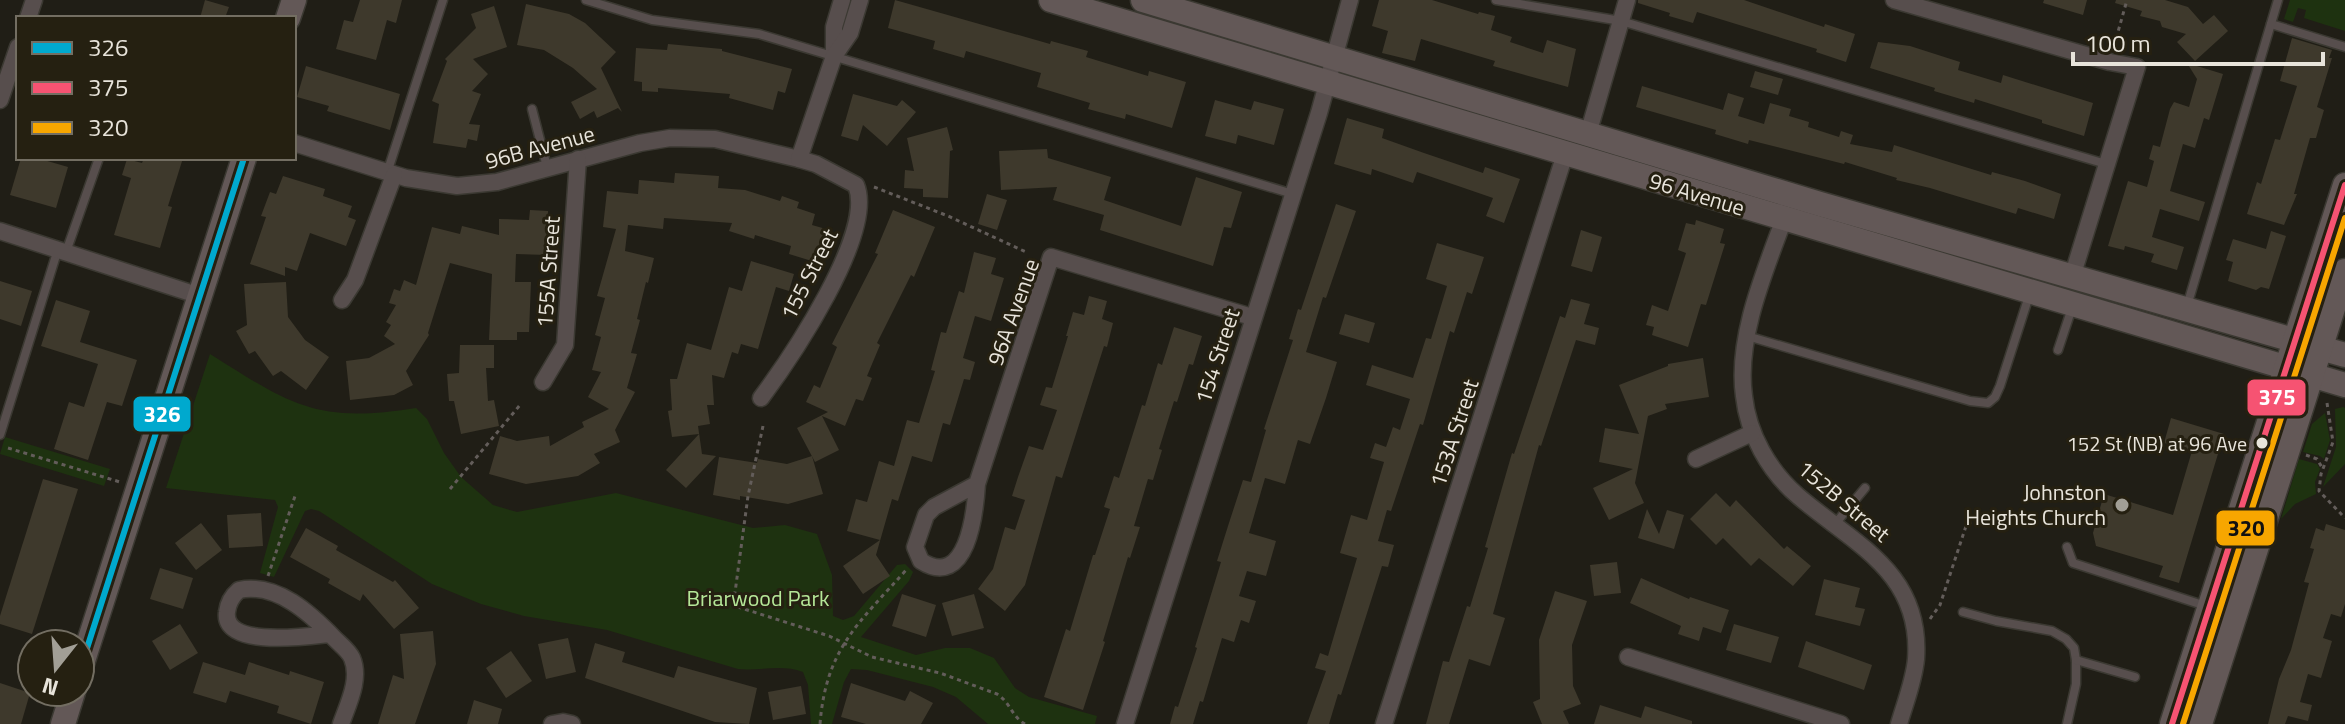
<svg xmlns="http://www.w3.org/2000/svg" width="2345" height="724" viewBox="0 0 2345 724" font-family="'Titillium Web',sans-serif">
  <rect width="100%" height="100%" fill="#201e16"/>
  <g fill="#1e3210">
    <polygon points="2290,0 2345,0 2345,31 2304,18 2306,10 2298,8 2293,22 2284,19"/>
    <path d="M210,354C291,405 317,424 416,408L427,419L444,453L461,477L493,505L517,512L616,493L753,528L785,525L817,534L832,575L833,616L843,620L854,616L897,565L905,564L913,572L909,581L861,637L916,655L945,648H970L994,658L1015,688L1029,697L1097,716L1095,724H988L956,697L933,687L867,670L851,669L844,682L832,724H811L808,685L803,672C782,664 760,671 738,669L607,630L524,616L481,604L432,584L319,511L311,509L305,511L274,577L260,573L278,507L275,500L166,488Z"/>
    <polygon points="2343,407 2345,408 2345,464 2323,487 2336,447 2335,409"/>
    <polygon points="2325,413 2330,440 2324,459 2320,456 2303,452 2312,424"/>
    <polygon points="5,437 110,469 104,486 0,454"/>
    <polygon points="2299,459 2317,464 2320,469 2315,482 2316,494 2295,504 2281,519"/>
  </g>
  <g fill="#3e392c">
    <polygon points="205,0 229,7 225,18 200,18"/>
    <polygon points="360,0 402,0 396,23 387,20 376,60 336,49 344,20 353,22"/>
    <polygon points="895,0 1050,44 1051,41 1088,51 1086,57 1148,76 1149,71 1186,82 1172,128 1126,114 1125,119 1088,109 1090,103 1037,87 1041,73 966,51 964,58 933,49 935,41 888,28"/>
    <polygon points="1379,0 1432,0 1478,14 1479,12 1495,16 1491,30 1512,37 1510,42 1543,53 1547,40 1576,49 1568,87 1493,66 1495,61 1421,39 1415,61 1382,53 1388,31 1372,26"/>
    <polygon points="1638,0 1744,0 1824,27 1825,24 1855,34 1846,62 1816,52 1817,49 1697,12 1693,23 1669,16 1670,13 1638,3"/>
    <polygon points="2044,0 2087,0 2083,15 2043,3"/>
    <polygon points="2116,0 2165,0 2188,7 2203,24 2214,15 2228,31 2195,61 2177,42 2186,34 2162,27 2160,21 2140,16 2142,11 2115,3"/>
    <polygon points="526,4 569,14 585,23 616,52 601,68 622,112 618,108 597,118 594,111 580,119 571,102 597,89 573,68 544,50 517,45"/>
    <polygon points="494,6 507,47 473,59 488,74 472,91 481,94 469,124 480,125 477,141 468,139 466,148 433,143 439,104 432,101 447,61 445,59 476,28 471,14"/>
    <polygon points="2292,38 2332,50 2329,58 2332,58 2317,107 2324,110 2316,138 2310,138 2294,194 2297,194 2284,225 2247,214 2257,182 2261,184 2275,139 2280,140 2297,86 2280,81"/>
    <polygon points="1878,42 1910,46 1960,62 1958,70 2001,83 2003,75 2093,103 2084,136 2042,123 2042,120 1975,99 1974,103 1934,91 1935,88 1870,68"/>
    <polygon points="668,44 722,49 722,51 792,69 785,93 778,91 773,110 729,98 730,94 658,88 658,92 642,91 642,82 634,81 636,48 667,50"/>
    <polygon points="2187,63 2223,74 2209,120 2204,118 2195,148 2183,144 2170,191 2205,202 2199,221 2160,209 2152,237 2184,247 2177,270 2151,262 2154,254 2125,246 2124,250 2108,246 2128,181 2147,187 2154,161 2149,159 2153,145 2160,147 2170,109 2174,102 2189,107 2197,79"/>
    <polygon points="306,66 400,94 390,130 327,111 329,106 297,97"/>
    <polygon points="1755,71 1783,79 1778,95 1750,87"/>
    <polygon points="1642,86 1723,110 1728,93 1744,98 1738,116 1764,124 1770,103 1791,109 1789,116 1809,122 1808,127 1839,137 1841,131 1853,135 1850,144 1892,152 1894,145 1991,175 1992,172 2025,181 2061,194 2054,219 2018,208 2016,214 1930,188 1896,180 1897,178 1845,162 1844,164 1749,140 1748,144 1715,134 1716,130 1636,107"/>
    <polygon points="853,94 897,106 902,100 916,112 887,146 863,125 858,141 841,136"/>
    <polygon points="1215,100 1251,110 1254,101 1284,109 1274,145 1238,135 1236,144 1205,136"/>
    <polygon points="1347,118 1384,129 1382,138 1424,153 1483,173 1485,167 1520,179 1504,223 1486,216 1493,198 1464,188 1417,172 1413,183 1372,169 1371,175 1334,164"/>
    <polygon points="947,127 953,150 950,151 948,198 923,197 923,189 904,188 905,170 914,171 907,138"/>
    <polygon points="1047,149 1048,158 1111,177 1104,200 1181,226 1196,177 1242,192 1231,228 1224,227 1213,266 1100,230 1104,215 1053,200 1057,187 1001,190 999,151"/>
    <polygon points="21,158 37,158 68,167 56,208 10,195"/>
    <polygon points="144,158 183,158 168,206 172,207 160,248 114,235 131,178 122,175 127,159 142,163"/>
    <polygon points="675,173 719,176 718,188 745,190 780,201 782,196 799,202 797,208 815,214 812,225 826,229 815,262 789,254 791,246 755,235 754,239 729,231 732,223 664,218 663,229 628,225 625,251 654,258 648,283 646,282 637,319 640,320 631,353 637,354 627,388 635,392 615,430 620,442 594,454 600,463 578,476 526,484 489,474 500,436 517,441 549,436 550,446 584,427 582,422 609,409 588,397 601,372 592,370 601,337 595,335 605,298 597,296 616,229 603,227 607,191 638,194 639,180 674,183"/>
    <polygon points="283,176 325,189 323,196 352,206 348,217 356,220 346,246 310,233 297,271 285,267 285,276 250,264 266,217 261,216 270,192 276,194"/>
    <polygon points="987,194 1007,200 997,230 978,224"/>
    <polygon points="1336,204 1356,211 1326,298 1323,297 1306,352 1337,362 1326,398 1310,444 1298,440 1285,484 1265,478 1249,533 1276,541 1266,576 1247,571 1239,596 1256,601 1249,623 1241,620 1234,642 1222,638 1203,702 1200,701 1193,724 1170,724 1175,706 1178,707 1197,648 1195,647 1221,562 1217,561 1228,526 1243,480 1251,482 1266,430 1264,429 1293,340 1289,339 1298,309 1301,310"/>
    <polygon points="530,210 548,211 547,255 516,254 515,282 531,282 529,332 517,332 517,340 489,340 492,274 450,263 428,333 429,335 406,371 413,385 394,395 350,400 346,361 369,358 395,344 384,336 391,325 386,322 396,305 389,303 394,289 400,291 404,280 416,285 432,227 460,234 462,226 499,235 499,219 529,220"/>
    <polygon points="893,210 935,227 914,277 911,275 877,343 880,345 867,376 872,378 863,401 856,399 845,426 822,416 839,450 815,462 797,428 828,412 806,402 814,385 820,388 837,347 832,344 878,254 875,253"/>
    <polygon points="1696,220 1724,229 1720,243 1725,244 1706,305 1701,304 1688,347 1652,335 1654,327 1646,325 1652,305 1668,311 1686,253 1678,250 1686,223 1695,225"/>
    <polygon points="1581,230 1602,237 1592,272 1571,266"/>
    <polygon points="2271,231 2286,236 2269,289 2261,287 2256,290 2228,281 2233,262 2226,260 2233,239 2266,249"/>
    <polygon points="1437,243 1484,257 1472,294 1467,292 1454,333 1450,331 1423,425 1420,424 1391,511 1387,510 1378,541 1394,545 1388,567 1382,566 1341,695 1338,694 1329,724 1307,724 1326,671 1315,668 1320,653 1328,656 1357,558 1340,553 1351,515 1367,520 1384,462 1370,458 1375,443 1386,447 1393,427 1400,430 1410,399 1366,385 1372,365 1413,378 1426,338 1431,339 1447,286 1426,279"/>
    <polygon points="974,252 996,258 991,274 1004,278 991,321 975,316 963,358 975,362 970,380 964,379 950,425 943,423 932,462 912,456 898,501 892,499 876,555 890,576 863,594 843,566 880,540 847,531 856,499 867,502 879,461 894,466 907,420 919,423 935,371 931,370 941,332 946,333 959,291 964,293"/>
    <polygon points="751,261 794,274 789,291 776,287 758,349 741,344 738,354 732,352 724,378 712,375 714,405 707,405 710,424 698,426 702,454 716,456 686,488 666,470 699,434 672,437 668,411 672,410 670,379 677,379 687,343 711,350 729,287 742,291"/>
    <polygon points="0,281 32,291 21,326 0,319"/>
    <polygon points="286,282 288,317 305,340 329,357 306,390 281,371 273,376 255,351 249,354 236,331 247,325 244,284"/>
    <polygon points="1089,296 1107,301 1102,319 1113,323 1107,347 1104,346 1062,478 1056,476 1025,585 1005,611 978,589 993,569 1005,527 1015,530 1025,500 1012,496 1018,477 1029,446 1043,450 1057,410 1040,405 1046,387 1052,388 1068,336 1066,336 1073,312 1084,315"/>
    <polygon points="1571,299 1590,304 1584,324 1599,328 1595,345 1576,340 1541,446 1539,445 1493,614 1505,618 1490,666 1469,659 1449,724 1426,724 1443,661 1449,662 1467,606 1470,607 1488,548 1485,547 1512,453 1514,454 1560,316 1565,318"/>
    <polygon points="56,300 90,311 80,342 137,360 122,406 107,402 88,460 54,449 69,402 84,407 98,364 41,346"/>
    <polygon points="1345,314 1375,323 1369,343 1339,334"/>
    <polygon points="1174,327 1202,336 1193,365 1189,364 1177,402 1174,401 1159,449 1162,450 1153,480 1148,479 1134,526 1140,527 1130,558 1128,557 1103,641 1105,642 1083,710 1044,697 1066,629 1070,631 1093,555 1095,555 1110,509 1104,507 1114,476 1119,478 1142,405 1145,406 1158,363 1162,365"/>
    <polygon points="460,345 494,345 494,368 486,368 488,401 494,400 499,426 461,434 454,401 449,401 447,374 459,373"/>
    <polygon points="1703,358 1709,397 1665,404 1667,409 1648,416 1635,483 1644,503 1609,520 1593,488 1633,469 1599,462 1605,428 1639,434 1619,385 1668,366 1668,364"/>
    <polygon points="2171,418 2224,434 2179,583 2159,577 2163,566 2096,546 2093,533 2104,494 2173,515 2192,451 2164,443"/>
    <polygon points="812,456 823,494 788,504 740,496 740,500 713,495 719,457 757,463 758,459 787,464"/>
    <polygon points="43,479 78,489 32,634 0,624 0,616"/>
    <polygon points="1716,493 1730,507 1736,500 1784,549 1787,546 1811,566 1793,586 1759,558 1751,566 1723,538 1716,545 1690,519"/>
    <polygon points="1647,509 1659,534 1667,510 1684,515 1674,549 1638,538"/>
    <polygon points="261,513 263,546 229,548 227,515"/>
    <polygon points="201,523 222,550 196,570 175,543"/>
    <polygon points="2326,524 2345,530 2345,604 2341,617 2331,614 2323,638 2332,641 2321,678 2308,674 2300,702 2312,705 2308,721 2288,716 2285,724 2268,724 2279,679 2291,650 2309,583 2304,582 2314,549 2310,548 2316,528 2324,531"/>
    <polygon points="306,528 338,546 336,550 393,582 395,580 419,608 394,629 363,594 360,601 328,583 330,579 290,557"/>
    <polygon points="1617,562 1621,593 1594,596 1590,565"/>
    <polygon points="160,568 193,578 183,609 150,599"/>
    <polygon points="1641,578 1689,599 1690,597 1729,610 1721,633 1703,627 1699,641 1678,634 1681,626 1630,603"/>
    <polygon points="1824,579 1860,588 1855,607 1865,609 1860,626 1815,615"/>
    <polygon points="1555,591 1587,601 1572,645 1573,686 1581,704 1563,711 1569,724 1542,724 1533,702 1540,699 1539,640"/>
    <polygon points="902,594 936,605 926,637 892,626"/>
    <polygon points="974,594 984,628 952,636 942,603"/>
    <polygon points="180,624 198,653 170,670 152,641"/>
    <polygon points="1734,624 1779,637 1771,663 1726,650"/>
    <polygon points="433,631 436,664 415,724 378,724 393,675 404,679 400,634"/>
    <polygon points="568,638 576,672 546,679 538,644"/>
    <polygon points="1806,641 1872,665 1864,690 1798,667"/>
    <polygon points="595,643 625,652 622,662 674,678 678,666 757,688 749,724 715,722 585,678"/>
    <polygon points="511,651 532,681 506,698 486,668"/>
    <polygon points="203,662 245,675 249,662 289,675 290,671 324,682 311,724 277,713 279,706 230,691 226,703 193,693"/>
    <polygon points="0,683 30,693 21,724 0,724"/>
    <polygon points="851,683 905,701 910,691 933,703 921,724 866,724 841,717"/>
    <polygon points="801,686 806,714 773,720 768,692"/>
    <polygon points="474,700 502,709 498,724 467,724"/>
    <polygon points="1600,705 1641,718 1645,706 1692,721 1692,724 1594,724"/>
  </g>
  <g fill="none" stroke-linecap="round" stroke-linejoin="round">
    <g stroke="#3b3932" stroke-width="11">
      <g id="lane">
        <polyline points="586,0 652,20 759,34 1293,194"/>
        <polyline points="1496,0 1621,21 2106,164"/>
        <polyline points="2271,24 2345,47"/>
        <polyline points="532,109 547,167"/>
        <polyline points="387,173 443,0"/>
        <polyline points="66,252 99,158"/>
        <polyline points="2187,306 2278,0"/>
        <polyline points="1747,336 1970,401 1988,403 1995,397 2000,386 2029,296"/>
        <polyline points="2058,350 2072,308"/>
        <polyline points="0,435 58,249"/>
        <polyline points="1835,524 1865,488"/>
        <polyline points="2067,547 2073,563 2209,607"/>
        <polyline points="1963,612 1996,621 2052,631 2066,639 2074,648 2076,660 2076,684 2067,724"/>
        <polyline points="2076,660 2135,677"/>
      </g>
    </g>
    <g stroke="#3b3932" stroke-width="19">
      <g id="street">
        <polyline points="1894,0 2110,62 2137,67 2072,277"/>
        <polyline points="28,18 34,0"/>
        <polyline points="834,56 834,27 842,0"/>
        <polyline points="0,100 18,47"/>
        <polyline points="1588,134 1627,0"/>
        <polyline points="294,143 406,178 457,186 497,182 640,143 670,138 715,139 799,159"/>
        <path d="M1784,219C1764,273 1736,339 1744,396C1748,434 1769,471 1798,496C1854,544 1922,572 1916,659C1914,681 1905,703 1899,724"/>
        <polyline points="0,231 200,296"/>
        <polyline points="342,300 355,280 394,175"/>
        <polyline points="543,382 565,345 578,159"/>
        <path d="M761,398C790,359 876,233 856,185L816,164L799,159L834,56L850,33L860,0"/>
        <polyline points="1696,459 1752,433"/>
        <path d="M977,484L934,507L926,515L915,547L921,561C967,590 975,514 977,484L1051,257L1252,317"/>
        <path d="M330,634C310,636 222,649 227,612C228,603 232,596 239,590C277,582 311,614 335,639C340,644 349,651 352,658C361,679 348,704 341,724"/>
        <polyline points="1628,657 1841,724"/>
        <polyline points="552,724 563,722 572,724"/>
        <polyline points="1125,724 1319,113 1350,0"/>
        <polyline points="1384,724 1565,154"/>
      </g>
    </g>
    <g stroke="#3b3932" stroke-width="27">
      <g id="secondary">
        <polyline points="1051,0 2345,385"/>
        <polyline points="1143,0 1820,204 2345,355"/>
        <polyline points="288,18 294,0"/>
        <polyline points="80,670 244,158"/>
        <polyline points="63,724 73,692"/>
        <polyline points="2172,724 2345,185"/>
        <polyline points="2200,724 2345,271"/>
      </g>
    </g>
    <g stroke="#635d5a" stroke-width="3" stroke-dasharray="4 4" stroke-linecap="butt">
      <polyline points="2114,46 2127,0"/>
      <polyline points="874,187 948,216 1026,252"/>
      <polyline points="2327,403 2333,442 2321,474 2319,491 2345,518"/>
      <path d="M763,426L748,496L734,600L738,607L829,636L872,657L940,673L997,694C1010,702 1012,717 1025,724"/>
      <polyline points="8,448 120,482"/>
      <polyline points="2306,455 2317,459 2323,469"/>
      <polyline points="450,489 520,405"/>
      <polyline points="268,576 295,496"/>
      <polyline points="1930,619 1940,605 1967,523 1976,522"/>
      <path d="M820,724C826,648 859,623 907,569"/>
    </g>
    <use href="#lane" stroke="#574e4d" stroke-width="8"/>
    <use href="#street" stroke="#574e4d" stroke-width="16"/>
    <use href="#secondary" stroke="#635857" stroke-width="24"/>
    <g stroke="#252011" stroke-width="12">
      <polyline id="bus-1" points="80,670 244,158"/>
    </g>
    <g stroke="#252011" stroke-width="12">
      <polyline id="bus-2" points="2172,724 2345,185"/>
    </g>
    <g stroke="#252011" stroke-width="12">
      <polyline id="bus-3" points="2183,724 2345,218"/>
    </g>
    <use href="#bus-1" stroke="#00a9ce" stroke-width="6"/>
    <use href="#bus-2" stroke="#f65372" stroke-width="6"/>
    <use href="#bus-3" stroke="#f7a600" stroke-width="6"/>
  </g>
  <circle fill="#e8e4db" stroke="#252011" stroke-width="3" cx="2262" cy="443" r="7"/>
  <circle fill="#a29f96" stroke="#252011" stroke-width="3" cx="2122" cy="505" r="8"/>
  <g text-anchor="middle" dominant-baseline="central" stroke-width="6" stroke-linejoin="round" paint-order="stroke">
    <g font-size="20" fill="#e8e4db" stroke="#252011" text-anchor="end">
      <text x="2247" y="443">152 St (NB) at 96 Ave</text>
    </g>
    <g font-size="22" fill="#e8e4db" stroke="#252011">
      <text transform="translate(540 147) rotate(-15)">96B Avenue</text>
      <text transform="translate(1697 194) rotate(17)">96 Avenue</text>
      <text transform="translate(548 272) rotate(-86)">155A Street</text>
      <text transform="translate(809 274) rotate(-63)">155 Street</text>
      <text transform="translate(1013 312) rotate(-70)">96A Avenue</text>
      <text transform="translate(1217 356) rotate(-72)">154 Street</text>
      <text transform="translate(1454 433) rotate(-72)">153A Street</text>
      <text transform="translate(1844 501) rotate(40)">152B Street</text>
    </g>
    <g font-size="22" fill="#e8e4db" stroke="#252011" text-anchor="end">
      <text x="2106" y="492">Johnston<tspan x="2106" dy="25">Heights Church</tspan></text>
    </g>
    <g font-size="22" fill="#b5e798" stroke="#252011">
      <text x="758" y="598">Briarwood Park</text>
    </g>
  </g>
  <g stroke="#252011" stroke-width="3">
    <rect x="2246" y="378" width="61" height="39" rx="8" fill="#f65372"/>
    <rect x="132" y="395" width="60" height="38" rx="8" fill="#00a9ce"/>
    <rect x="2215" y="509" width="61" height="38" rx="8" fill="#f7a600"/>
  </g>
  <g font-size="22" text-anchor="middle" font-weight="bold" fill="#fff">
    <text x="2277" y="405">375</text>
    <text x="162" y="422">326</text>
  </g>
  <g font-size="22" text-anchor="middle" font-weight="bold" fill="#111">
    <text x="2246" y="536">320</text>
  </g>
  <rect x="16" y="16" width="280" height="144" fill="#252011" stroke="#736e62" stroke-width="2"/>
  <rect x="32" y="42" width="40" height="12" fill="#00a9ce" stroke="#736e62" stroke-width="2"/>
  <text x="88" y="56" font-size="24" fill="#e8e4db">326</text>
  <rect x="32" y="82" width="40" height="12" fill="#f65372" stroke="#736e62" stroke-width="2"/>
  <text x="88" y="96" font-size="24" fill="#e8e4db">375</text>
  <rect x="32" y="122" width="40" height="12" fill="#f7a600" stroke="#736e62" stroke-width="2"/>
  <text x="88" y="136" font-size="24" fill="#e8e4db">320</text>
  <g transform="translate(56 668) rotate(197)"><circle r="38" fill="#252011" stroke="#736e62" stroke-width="2"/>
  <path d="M0-6L14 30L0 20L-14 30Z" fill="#a29f96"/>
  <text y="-12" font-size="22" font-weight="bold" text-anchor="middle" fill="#e8e4db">N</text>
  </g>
  <path d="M2073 52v12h250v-12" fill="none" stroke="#e8e4db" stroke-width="4"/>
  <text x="2085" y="52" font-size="24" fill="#e8e4db" stroke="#252011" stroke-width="6" paint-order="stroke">100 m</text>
</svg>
